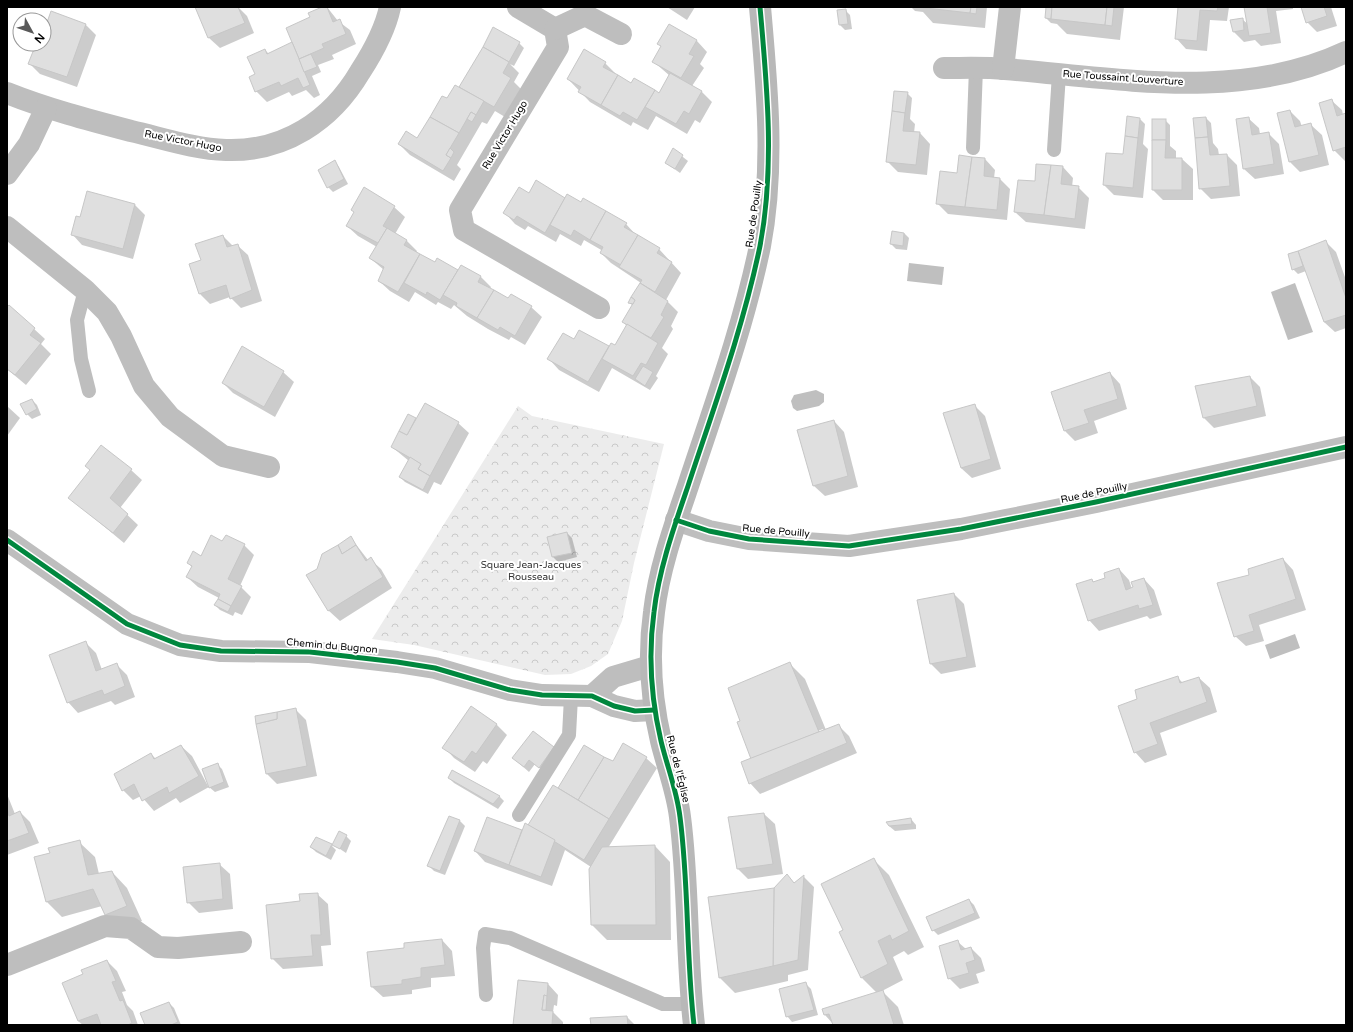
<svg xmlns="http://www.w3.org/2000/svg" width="1353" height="1032" viewBox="0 0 1353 1032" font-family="'Varela Round',sans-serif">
  <defs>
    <pattern id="forest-crowns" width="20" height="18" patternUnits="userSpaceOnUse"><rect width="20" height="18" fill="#ececec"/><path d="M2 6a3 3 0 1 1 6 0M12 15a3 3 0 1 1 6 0" fill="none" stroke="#c9c9c9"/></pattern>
  </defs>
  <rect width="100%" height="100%" fill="#fff"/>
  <polygon fill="url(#forest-crowns)" points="518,406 532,416 664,444 634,563 622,621 608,654 591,666 571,674 545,675 414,645 372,639"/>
  <g fill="#bfbfbf">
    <polygon points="909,263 944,267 942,285 907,281"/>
    <polygon points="1295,283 1313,332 1288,340 1271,292"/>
    <polygon points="816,390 824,394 824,402 819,406 797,411 793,408 791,401 794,395"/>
    <polygon points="1295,634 1300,648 1270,659 1265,645"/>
  </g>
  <g fill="#0003" fill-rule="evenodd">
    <polygon points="196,7 238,7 247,16 254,33 220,48 209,38"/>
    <polygon points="325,7 327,7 338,21 350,30 356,44 332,55 334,59 318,65 321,72 312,76 320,95 314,98 306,90 292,96 289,92 267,102 256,91 256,74 265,50 269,54 293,43 311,18"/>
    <polygon points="667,7 695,7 687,20"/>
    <polygon points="911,7 987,7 985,28 933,23 923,12 915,11"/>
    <polygon points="1047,7 1124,7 1120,40 1067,34 1057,24 1051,23 1046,18"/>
    <polygon points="1179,7 1229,7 1227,21 1210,20 1207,51 1186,49 1176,38"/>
    <polygon points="1246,7 1293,7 1293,9 1276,11 1281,43 1261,46 1255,40 1244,42 1234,32 1232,21 1242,19 1249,25"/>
    <polygon points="1302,7 1331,7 1337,26 1317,32 1307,22"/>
    <polygon points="845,10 850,15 852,29 845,30 840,25"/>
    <polygon points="85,24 96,35 77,87 40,74 29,63 37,44 44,44 44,34"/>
    <polygon points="669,25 697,41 707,52 700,64 704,68 692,86 702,92 712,102 700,123 695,120 687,134 656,116 648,130 633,122 631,126 590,102 568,79 605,63 615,73 615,75 631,84 634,79 659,94 670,76 654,62 662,47 658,43"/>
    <polygon points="519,43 524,48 514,66 510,64 519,73 514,82 521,89 505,117 495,111 487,124 482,122 457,165 461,169 454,181 410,155 399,144 417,140 447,99 459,88 483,48"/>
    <polygon points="907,93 912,98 910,119 915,124 914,133 920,133 930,144 927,175 898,172 887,161"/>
    <polygon points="1331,100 1342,110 1343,115 1346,114 1345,161 1334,150"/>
    <polygon points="1290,111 1300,121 1302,127 1311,125 1322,135 1329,165 1300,172 1290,162"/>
    <polygon points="1206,118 1211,123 1213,143 1218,149 1219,155 1227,155 1237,165 1240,196 1211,199 1200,188"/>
    <polygon points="1248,118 1259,128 1260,134 1268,133 1279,144 1284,174 1255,179 1244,169"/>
    <polygon points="1140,119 1145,124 1143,144 1148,149 1143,198 1114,195 1104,185 1123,156"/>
    <polygon points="1165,120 1170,125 1170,146 1176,151 1176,159 1182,159 1193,169 1193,200 1163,200 1153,190"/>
    <polygon points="674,150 688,161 680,173 666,163"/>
    <polygon points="960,157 985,159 995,170 994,178 1000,179 1010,189 1007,220 948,214 937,203 958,174"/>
    <polygon points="335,162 339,167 348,184 333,192 328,187"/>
    <polygon points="1037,165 1063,167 1073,178 1072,187 1078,187 1089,198 1085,229 1026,222 1015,212 1036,183"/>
    <polygon points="88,192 135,205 145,215 133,259 82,245 72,234 81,218"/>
    <polygon points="530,195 581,203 626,224 636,235 659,249 681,273 666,300 678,312 671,326 673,329 662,348 668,354 656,376 658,378 650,390 612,368 599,392 559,370 549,359 574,341 580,331 609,348 615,346 627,326 623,322 633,306 629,302 641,283 611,263 601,253 603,251 584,240 581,246 560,234 556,242 528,226 525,230 515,224 505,213"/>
    <polygon points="394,207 405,217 395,234 407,241 417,251 416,253 435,264 458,271 461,266 481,277 491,287 490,289 509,300 531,307 542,317 525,345 511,337 509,340 488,329 467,316 454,305 451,309 438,302 436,305 415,292 409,302 390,291 379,281 384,270 370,258 377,247 358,236 347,226"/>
    <polygon points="904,233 909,238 907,250 896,249 891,244"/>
    <polygon points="223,236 233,246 237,245 248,255 262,301 241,308 230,297 210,304 200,294 202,261"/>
    <polygon points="1326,242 1336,252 1346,280 1346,328 1335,332 1324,322 1306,271 1298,274 1293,269 1289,255"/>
    <polygon points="9,306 45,339 41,344 51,354 26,385 7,369 7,309"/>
    <polygon points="283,372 294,382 275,417 233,393 223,383"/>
    <polygon points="1110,373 1120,384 1127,409 1094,421 1098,433 1075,441 1065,431"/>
    <polygon points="1250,377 1260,387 1266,416 1214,428 1204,418"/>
    <polygon points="32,400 37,405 41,415 32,419 27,414"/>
    <polygon points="974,405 985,416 1001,469 972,478 961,468"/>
    <polygon points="7,406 20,418 7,436"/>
    <polygon points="409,416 417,420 458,423 469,433 441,485 434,482 428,494 405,482 400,477 409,461 392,447"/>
    <polygon points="834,421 844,432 858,487 825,496 814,486 799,431"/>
    <polygon points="131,470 142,480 120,508 138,525 124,543 70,498"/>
    <polygon points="567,533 572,538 577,557 558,562 553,557 548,538"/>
    <polygon points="351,538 368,560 370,559 381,569 392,588 340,621 329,611 308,575 318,569"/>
    <polygon points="223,543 244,545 254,555 240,586 251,597 242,615 235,612 233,616 220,610 215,605 219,598 198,587 187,577 192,567 188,563 202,557"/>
    <polygon points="1283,559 1293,570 1306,610 1259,625 1264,641 1246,646 1235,636"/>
    <polygon points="1119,569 1129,580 1132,589 1144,579 1154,590 1162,615 1150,619 1147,616 1099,631 1089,620 1091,580 1094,582 1107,579"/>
    <polygon points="954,594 964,604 976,667 941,674 931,664"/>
    <polygon points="86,643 96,653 102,670 117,665 127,675 135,697 115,705 111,701 78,713 68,702"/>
    <path d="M789,663L805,679L826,730L838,725L849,736L857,753L760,794L750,783L753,759L741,721ZM823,729L824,731L759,754Z"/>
    <polygon points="1177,677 1183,683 1199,678 1210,688 1217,712 1160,733 1167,755 1145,763 1135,752 1138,700"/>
    <polygon points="471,707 497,725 507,735 487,764 483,761 475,772 454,758 444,747"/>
    <polygon points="296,710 306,720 317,776 277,784 267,774 256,717"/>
    <polygon points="623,744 646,758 657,768 608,848 655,846 670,862 671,940 607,940 591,924 591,867 565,850 552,886 485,862 475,851 487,818 523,831 528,826 558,789 585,746 613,762"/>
    <polygon points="181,746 192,756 208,786 217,764 222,769 229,787 215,792 209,787 180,803 176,798 154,811 141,796 133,800 123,790 151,754 156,759"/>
    <polygon points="553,747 544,772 535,764 529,772 513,758"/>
    <polygon points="449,778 499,796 504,801 498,809 454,783"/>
    <polygon points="7,794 15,814 20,812 30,822 39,843 7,855"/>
    <polygon points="764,814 775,824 783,874 748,879 737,868"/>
    <polygon points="449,818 460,821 465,826 445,875 434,871 429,866"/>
    <polygon points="911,819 916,825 916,829 895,831 889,826"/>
    <polygon points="346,836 351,841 346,853 334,845"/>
    <polygon points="79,842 95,857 99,874 112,872 127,888 142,921 121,930 105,914 102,906 62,917 47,902 51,854"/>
    <polygon points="331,845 336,850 331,860 316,852 311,847"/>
    <polygon points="874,860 889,875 924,947 908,955 904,951 893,957 903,980 882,991 898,1007 904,1025 834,1025 825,1015 877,993 862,978 844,931"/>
    <polygon points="219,864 230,874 233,909 199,913 188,902"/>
    <polygon points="787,876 795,884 804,877 814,887 808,970 788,975 788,981 735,993 719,977 774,889"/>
    <polygon points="317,894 328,904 331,945 321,946 323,966 283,969 272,958 301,902"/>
    <polygon points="969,900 974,905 980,918 938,935 933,930"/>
    <polygon points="442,940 452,951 455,976 431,978 431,987 412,990 412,994 383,997 372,987 406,949"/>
    <polygon points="958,942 966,949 971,948 981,958 985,971 976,974 979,983 960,989 949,978"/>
    <polygon points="107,961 117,971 126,991 122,992 127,1005 133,1011 138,1025 83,1025 78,1021 63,983 84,975"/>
    <polygon points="519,981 548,984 558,995 557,1006 554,1005 553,1012 563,1022 563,1025 514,1025"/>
    <polygon points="806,984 811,989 818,1015 792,1022 787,1016"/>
    <polygon points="169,1003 174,1008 181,1025 146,1025"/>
    <polygon points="627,1017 635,1025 592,1025"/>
  </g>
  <g fill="#dfdfdf" stroke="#c7c7c7">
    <polygon points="195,7 238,7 245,23 208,38"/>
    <polygon points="322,7 327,7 333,22 340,19 346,34 322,44 324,48 299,59 286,28 310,17 308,13"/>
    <polygon points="917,7 971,7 970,13"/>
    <polygon points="971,7 977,7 976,14 970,13"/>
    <polygon points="1046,7 1052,7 1051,19 1045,18"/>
    <polygon points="1052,7 1107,7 1105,25 1051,19"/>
    <polygon points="1107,7 1114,7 1112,26 1105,25"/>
    <polygon points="1178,7 1218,7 1217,11 1200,10 1197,41 1175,39"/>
    <polygon points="1244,7 1267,7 1271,33 1249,36"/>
    <polygon points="1301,7 1324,7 1327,16 1306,23"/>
    <polygon points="846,9 848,24 839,25 837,10"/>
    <polygon points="51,11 86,24 67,77 28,64 36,44 44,44 44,31"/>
    <polygon points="1243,18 1244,30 1233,32 1230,20"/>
    <polygon points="669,24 697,40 689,54 694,56 681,78 652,62 661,46 657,44"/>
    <polygon points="493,27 520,42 509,62 483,47"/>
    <polygon points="292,42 310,85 303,88 298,78 281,86 279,82 255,92 249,77 255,74 247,57 265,49 267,54"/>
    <polygon points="483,47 509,62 503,73 511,78 494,107 459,87"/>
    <polygon points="584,49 606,62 603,67 618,75 601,105 578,92 581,87 567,79"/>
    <polygon points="311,54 317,67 304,72 299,59"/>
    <polygon points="670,73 702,91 689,114 684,111 676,124 645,107 655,90 659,93"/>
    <polygon points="618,75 631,83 634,78 655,90 637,120 623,112 620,116 601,105"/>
    <polygon points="455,85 484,101 476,115 471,112 459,133 430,117 442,96 447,98"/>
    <polygon points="894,91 908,92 905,113 892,111"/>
    <polygon points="1332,99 1337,116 1346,113 1346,147 1333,151 1319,103"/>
    <polygon points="1290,110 1295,127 1311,123 1319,155 1289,162 1277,113"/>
    <polygon points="892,111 905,113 903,131 920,132 916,165 886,162"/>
    <polygon points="471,112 476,115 472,122 467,119"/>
    <polygon points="1127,116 1140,118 1138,138 1125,136"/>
    <polygon points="430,117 459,133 446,155 451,158 443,171 398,144 406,131 417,138"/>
    <polygon points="1206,117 1208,137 1195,138 1193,118"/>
    <polygon points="1249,117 1252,135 1269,132 1274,164 1243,169 1236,119"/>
    <rect x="1152" y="119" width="14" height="21"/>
    <polygon points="1125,136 1138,138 1133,188 1103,185 1106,153 1123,154"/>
    <polygon points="1208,137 1210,155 1227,154 1230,186 1199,189 1195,138"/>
    <polygon points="1152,140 1166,140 1165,158 1182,158 1182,190 1152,190"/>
    <polygon points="450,148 454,152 451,158 446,155"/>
    <polygon points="673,148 683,155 675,169 665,163"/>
    <polygon points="959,155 972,157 965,207 936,204 940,171 957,173"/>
    <polygon points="972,157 985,158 984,176 1000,178 997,210 965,207"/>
    <polygon points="335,160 344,179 327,188 318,170"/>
    <polygon points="1036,164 1051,165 1044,215 1014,212 1018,180 1035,181"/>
    <polygon points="1051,165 1063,166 1061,184 1079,186 1075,219 1044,215"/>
    <polygon points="536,180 565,198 545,233 517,216 514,220 503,213 519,187 529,193"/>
    <polygon points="364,187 395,206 383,226 387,228 378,243 346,226 354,212 351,210"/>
    <polygon points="87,191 135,204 123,249 71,235 76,216 80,217"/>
    <polygon points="567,194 581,202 583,198 606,211 590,240 574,230 571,236 550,225"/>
    <polygon points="606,211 627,223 624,227 638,235 621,265 600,253 603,247 590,240"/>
    <polygon points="387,228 407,240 404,245 420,254 398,292 378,281 384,267 369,258"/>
    <polygon points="892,231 904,233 903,246 890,244"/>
    <polygon points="223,235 227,247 238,244 252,290 230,299 226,285 199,294 189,264 201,260 195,244"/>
    <polygon points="638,235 660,248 657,253 672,262 655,292 640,283 642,280 619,267"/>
    <polygon points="1326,240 1346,298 1346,315 1324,322 1298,251"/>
    <polygon points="1298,251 1303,266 1292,270 1288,254"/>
    <polygon points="420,254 435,262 437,258 458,270 440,300 427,292 426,295 404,283"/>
    <polygon points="461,265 481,276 478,282 494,290 477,318 456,306 457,303 443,295"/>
    <polygon points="640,283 668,301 661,315 664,317 651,338 622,322 635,300 631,297"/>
    <polygon points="494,290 508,298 511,294 532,306 515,336 500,327 498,330 477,318"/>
    <polygon points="631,297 635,300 633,304 628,303"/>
    <polygon points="9,305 35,328 30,335 41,343 15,375 7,369 7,307"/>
    <polygon points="627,324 658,343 646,365 641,363 633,376 602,359 611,343 615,345"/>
    <polygon points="579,330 609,346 588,382 547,359 563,333 574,339"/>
    <polygon points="242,346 284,371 264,407 222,383"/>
    <polygon points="643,366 653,372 645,386 635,379"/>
    <polygon points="1110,372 1118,399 1084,410 1089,423 1064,431 1051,392"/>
    <polygon points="1250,376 1257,406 1203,418 1195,386"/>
    <polygon points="32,399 37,409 26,415 20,404"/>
    <polygon points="425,403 459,422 430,476 418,469 421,464 391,447 399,431 407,435"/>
    <polygon points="975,404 991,459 961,468 943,413"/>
    <polygon points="408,414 416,418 407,435 399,431"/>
    <polygon points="834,420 848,476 813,486 797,430"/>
    <polygon points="101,445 132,469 110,498 128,514 113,533 68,498 90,470 85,466"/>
    <polygon points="410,457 421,464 418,469 430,476 423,490 399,477"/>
    <polygon points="567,532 572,553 552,557 547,537"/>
    <polygon points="211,535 222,541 226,535 245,544 228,579 242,586 231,606 218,599 220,594 186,577 192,566 187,563 193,551 201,556"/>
    <polygon points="351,536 356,545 342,554 338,545"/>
    <polygon points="338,545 342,554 356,545 366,561 371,557 383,577 328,611 306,575 317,569 322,554"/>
    <polygon points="1283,558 1296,599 1249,615 1254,631 1234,637 1217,583 1249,575 1248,569"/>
    <polygon points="1119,568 1126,590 1133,587 1131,582 1144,578 1153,605 1139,609 1138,605 1088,621 1076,584 1092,579 1093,582 1105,578 1104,573"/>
    <polygon points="954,593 967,657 930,664 917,600"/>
    <polygon points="218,599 231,606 228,612 214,605"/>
    <polygon points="86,641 96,671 117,663 125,686 104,695 102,690 67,703 49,655"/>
    <polygon points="790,662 819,732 751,759 737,722 740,721 728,688"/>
    <polygon points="1178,676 1180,683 1199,677 1207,702 1150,723 1158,744 1134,753 1118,706 1137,699 1135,690"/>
    <polygon points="471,706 497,724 476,754 472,751 464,762 442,748"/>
    <polygon points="296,708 307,766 266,774 256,724 277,719 277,712"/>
    <polygon points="277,712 277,719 256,724 255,716"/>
    <polygon points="839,724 847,743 749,784 741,762"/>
    <polygon points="533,731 554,747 539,768 529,760 524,767 512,758"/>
    <polygon points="623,743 647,757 609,819 578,800 604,757 613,761"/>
    <polygon points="181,745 199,776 169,793 167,787 142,801 134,784 122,791 114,774 151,753 154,759"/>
    <polygon points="584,745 604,757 578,800 558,788"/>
    <polygon points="218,763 224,782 209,788 202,769"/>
    <polygon points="452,770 500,796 493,804 448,778"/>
    <polygon points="553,785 609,819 584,860 528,825"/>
    <polygon points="7,809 9,816 20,811 29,833 7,841"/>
    <polygon points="764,813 773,864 737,869 728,817"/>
    <polygon points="449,816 460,820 440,871 427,866"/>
    <polygon points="487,817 522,830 509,865 474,851"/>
    <polygon points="911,818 912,824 889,826 886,822"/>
    <polygon points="525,823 555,840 541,877 509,865"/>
    <polygon points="339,831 347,835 340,849 332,845"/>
    <polygon points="316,837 332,844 326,856 310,847"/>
    <polygon points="80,840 88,875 112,871 127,906 105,915 93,889 46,902 34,857 50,853 48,848"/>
    <polygon points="655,845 656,925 591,925 589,869 602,847"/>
    <polygon points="874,858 909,931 892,940 890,935 878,941 888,964 861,978 839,932 843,930 821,884"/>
    <polygon points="220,863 223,899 187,903 183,867"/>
    <polygon points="787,874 794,883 804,875 798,960 773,966 774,888"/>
    <polygon points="774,888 773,966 719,978 708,897"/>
    <polygon points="318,893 321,935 311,935 313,956 271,959 266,905 300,901 299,894"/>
    <polygon points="969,899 975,913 932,931 926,917"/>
    <polygon points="442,939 445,965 421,968 421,977 402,980 402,984 371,987 367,952 404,948 404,943"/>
    <polygon points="958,940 961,950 971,947 975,960 966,963 969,973 948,979 939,946"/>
    <polygon points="107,960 116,981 112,982 120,1001 123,1000 132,1023 128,1025 101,1025 97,1014 78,1021 62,983 83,974 81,970"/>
    <polygon points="518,980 548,983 547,996 544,995 542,1010 553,1011 552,1025 513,1025"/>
    <polygon points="806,982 814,1010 786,1017 779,989"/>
    <polygon points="883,990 894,1025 833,1025 829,1014 824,1015 822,1009"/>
    <polygon points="544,995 547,996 546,1010 542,1010"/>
    <polygon points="169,1002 178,1022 171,1025 145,1025 140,1013"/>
    <polygon points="627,1016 628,1025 591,1025 590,1018"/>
  </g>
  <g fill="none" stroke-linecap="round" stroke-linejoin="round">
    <g stroke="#bebebe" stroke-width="14">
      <polyline points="973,148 976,68"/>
      <polyline points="1054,150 1059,74"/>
      <polyline points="85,290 77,320 81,359 89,391"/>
      <polyline points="519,815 569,735 571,697"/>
      <polyline points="486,995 483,948 485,934 510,938 663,1004 691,1004"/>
    </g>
    <g stroke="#bebebe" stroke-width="22">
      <polyline points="518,7 555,29 558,47 460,210 464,230 599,308"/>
      <polyline points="555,29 585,15 621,34"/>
      <path d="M944,68C964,68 985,67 1005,69C1117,78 1240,102 1346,52"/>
      <polyline points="1003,69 1010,7"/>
      <path d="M7,93C47,109 89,120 131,131C162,138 194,149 226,150C284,152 331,121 360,72C373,52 385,31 390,7"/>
      <polyline points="7,174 29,144 46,108"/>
      <polyline points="7,227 85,290 107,312 121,336 144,386 170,417 223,456 269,467"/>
      <polyline points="676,520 709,531 749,539 849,546 961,529 1096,502 1346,447"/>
      <polyline points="7,540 127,624 180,645 221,651 310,652 397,662 435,668 510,690 542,695 592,696 614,706 635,711 654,710"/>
      <polyline points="592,696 613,677 650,666"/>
      <polyline points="7,965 105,926 131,928 158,947 178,948 241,942"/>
    </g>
    <path stroke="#b8b8b8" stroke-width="22" d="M694,1025C686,956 689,886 680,817C677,791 667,766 661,741C651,698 648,655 654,612C659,569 674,527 688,486C714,407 743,328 760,246C775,167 767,86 760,7"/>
    <g stroke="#fff" stroke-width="8">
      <g id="cycleway">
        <polyline points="676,520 709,531 749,539 849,546 961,529 1096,502 1346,447"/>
        <polyline points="7,540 127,624 180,645 221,651 310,652 397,662 435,668 510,690 542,695 592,696 614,706 635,711 654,710"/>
        <path d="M694,1025C686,956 689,886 680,817C677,791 667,766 661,741C651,698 648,655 654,612C659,569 674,527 688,486C714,407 743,328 760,246C775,167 767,86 760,7"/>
      </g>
    </g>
    <use href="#cycleway" stroke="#00873e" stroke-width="5"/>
  </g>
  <g text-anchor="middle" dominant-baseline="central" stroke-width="4" stroke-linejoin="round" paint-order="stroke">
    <g font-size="10" fill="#000" stroke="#fff">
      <text transform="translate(1123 78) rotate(4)">Rue Toussaint Louverture</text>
      <text transform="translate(505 135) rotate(-59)">Rue Victor Hugo</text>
      <text transform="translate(183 141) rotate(11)">Rue Victor Hugo</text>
      <text transform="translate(754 214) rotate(-82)">Rue de Pouilly</text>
      <text transform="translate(1094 493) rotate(-12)">Rue de Pouilly</text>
      <text transform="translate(776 531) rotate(5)">Rue de Pouilly</text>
      <text transform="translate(332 646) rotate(5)">Chemin du Bugnon</text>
      <text transform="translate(678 769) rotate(76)">Rue de l'Église</text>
    </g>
    <g font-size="10" fill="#333" stroke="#fff">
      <text x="531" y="565">Square Jean-Jacques<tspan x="531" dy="12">Rousseau</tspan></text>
    </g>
  </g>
  <rect width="1353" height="1032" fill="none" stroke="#000000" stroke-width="16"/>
  <g transform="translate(32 32) rotate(130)"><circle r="19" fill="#ffffff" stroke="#999999"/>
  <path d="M0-3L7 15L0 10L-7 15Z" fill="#595959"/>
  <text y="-6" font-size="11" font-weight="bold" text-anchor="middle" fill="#000000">N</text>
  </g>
</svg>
